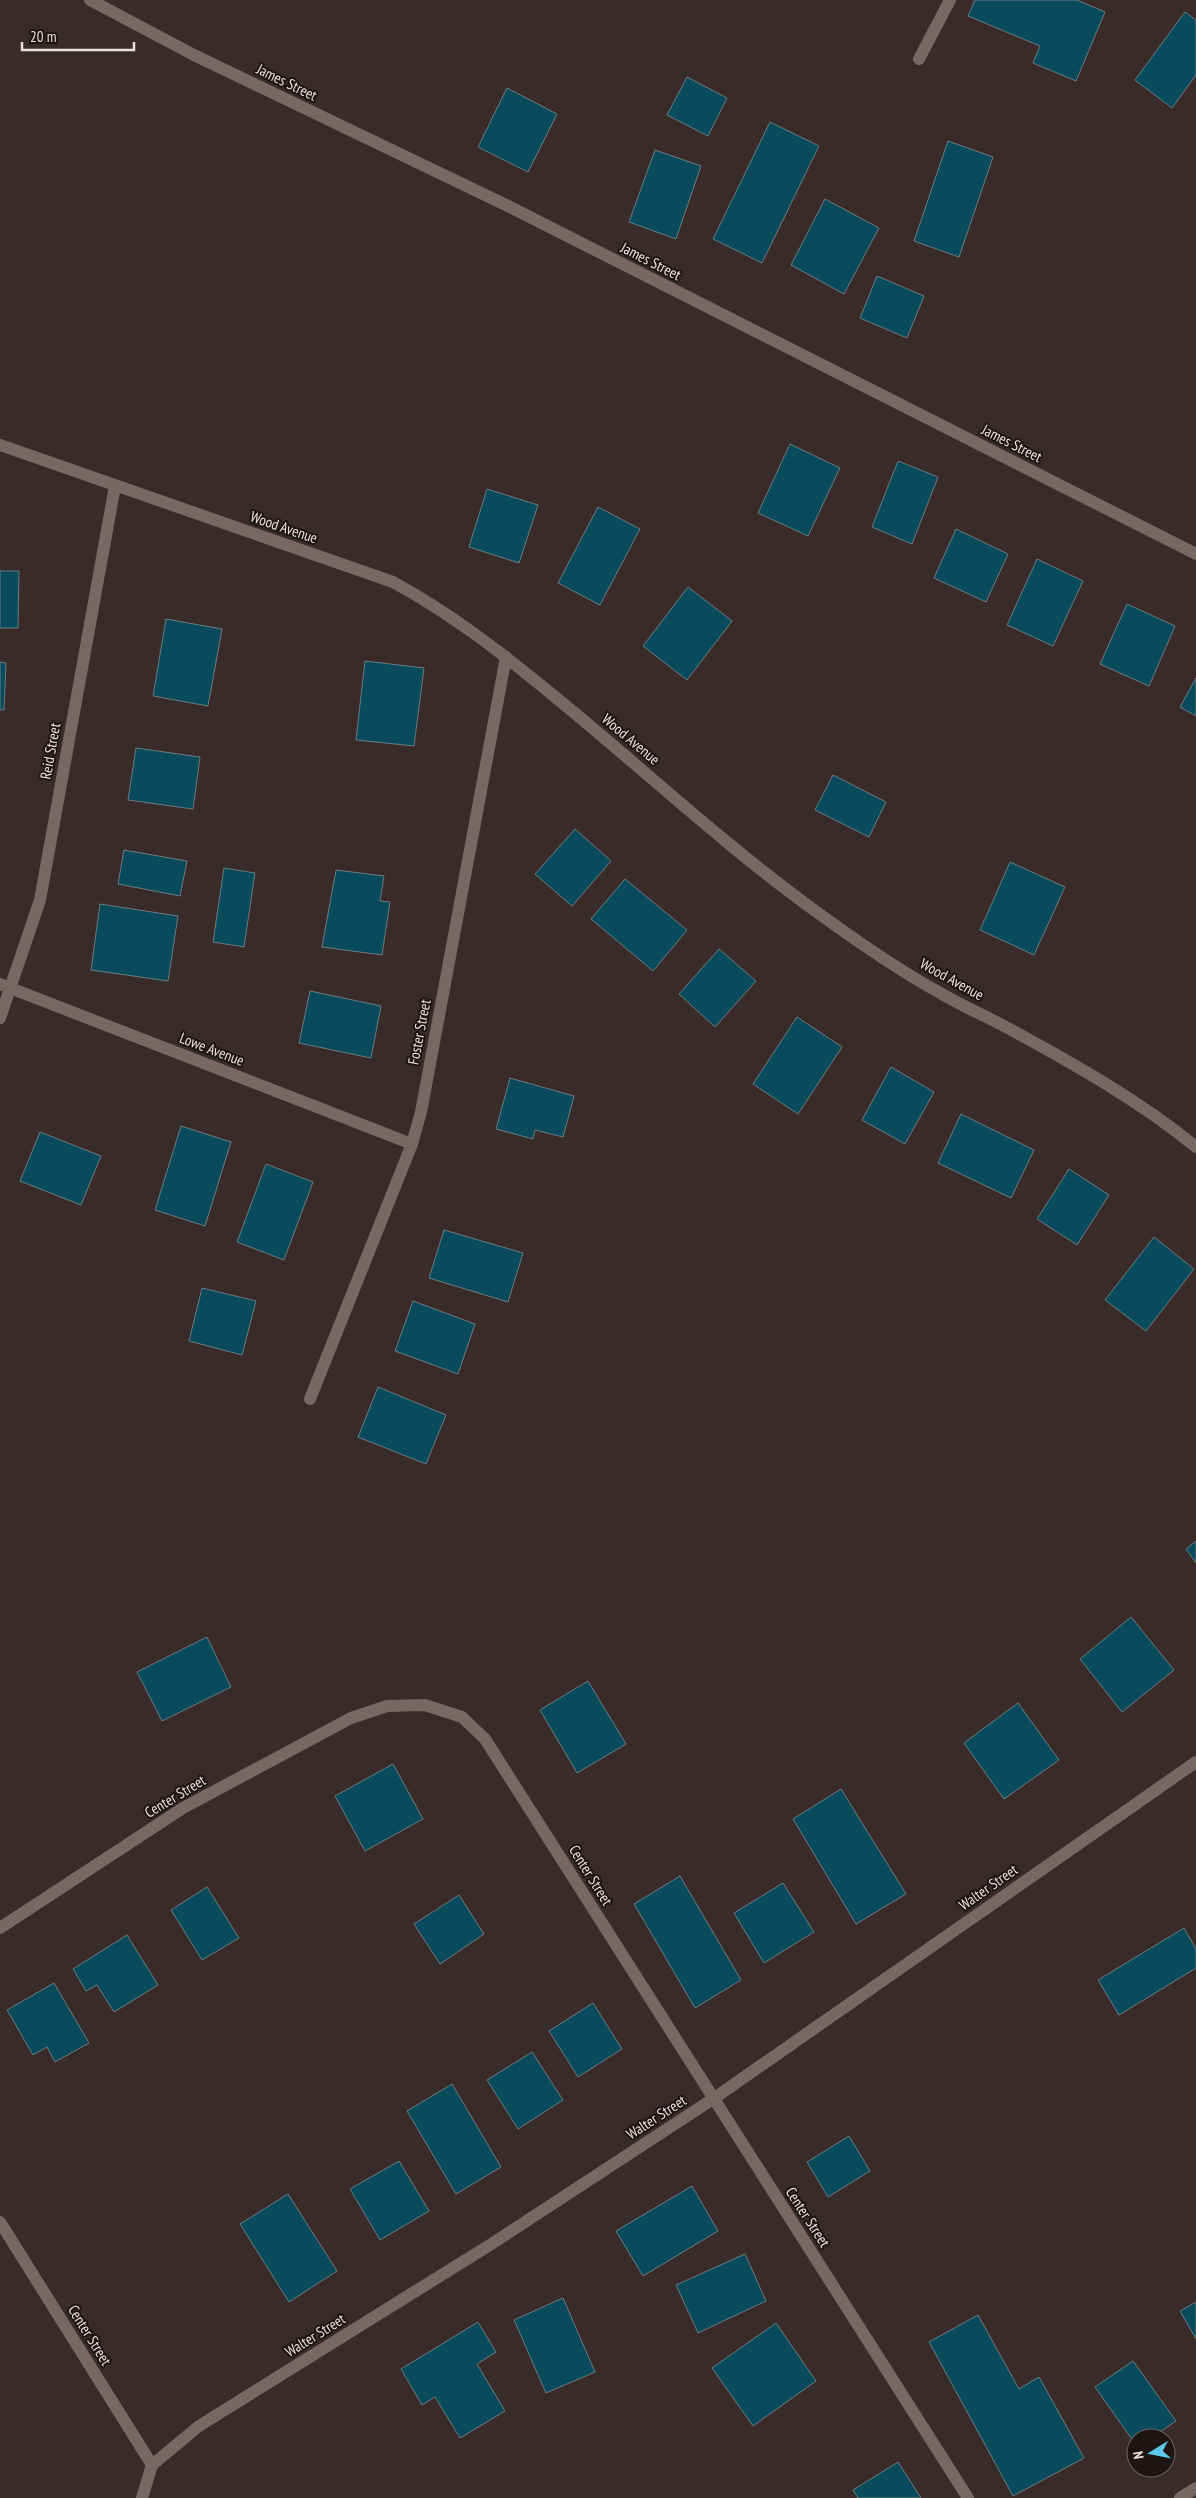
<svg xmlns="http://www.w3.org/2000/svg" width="1196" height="2498" viewBox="0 0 1196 2498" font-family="'PT Sans Narrow',sans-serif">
  <rect width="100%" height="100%" fill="#392b29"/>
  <g fill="#094b5c" stroke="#6b7c81">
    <polygon points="975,0 1077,0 1105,12 1076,81 1033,63 1040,46 968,16"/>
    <polygon points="1185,12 1196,20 1196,75 1172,108 1135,80"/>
    <polygon points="687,77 727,98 708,136 667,115"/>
    <polygon points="507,88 557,114 528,172 478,147"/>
    <polygon points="770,122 819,146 762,263 713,239"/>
    <polygon points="948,141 993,157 959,257 914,241"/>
    <polygon points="655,150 701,166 676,239 629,222"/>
    <polygon points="825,199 879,228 844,294 791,265"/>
    <polygon points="877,276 924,296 907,338 860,318"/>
    <polygon points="790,444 840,468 808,536 758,513"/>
    <polygon points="898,461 938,477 912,544 872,527"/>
    <polygon points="487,489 538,505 519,563 469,547"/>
    <polygon points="598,507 640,529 600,605 558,583"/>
    <polygon points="956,529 1008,554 986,602 934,578"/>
    <polygon points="1037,559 1083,581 1053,646 1007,625"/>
    <polygon points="0,571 19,571 18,628 0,628"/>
    <polygon points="688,587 732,621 687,680 643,646"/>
    <polygon points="1127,604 1175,626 1149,686 1100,664"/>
    <polygon points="166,619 222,629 208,706 153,696"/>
    <polygon points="365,661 424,668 414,746 356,740"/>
    <polygon points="0,662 6,663 4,710 0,710"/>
    <polygon points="1196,678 1196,716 1180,707"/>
    <polygon points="136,748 200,757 193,809 128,800"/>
    <polygon points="833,775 886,802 869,837 815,810"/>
    <polygon points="575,829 611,861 572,906 535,874"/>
    <polygon points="124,850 187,861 180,896 118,884"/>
    <polygon points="1010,862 1065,887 1034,955 980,930"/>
    <polygon points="224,868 255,873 244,947 213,942"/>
    <polygon points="336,870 384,876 380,901 390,902 382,955 322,947"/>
    <polygon points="625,879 687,930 653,971 591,919"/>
    <polygon points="100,904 178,916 168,981 91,970"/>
    <polygon points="719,949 756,981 715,1027 679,994"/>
    <polygon points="310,991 381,1006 371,1058 299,1043"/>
    <polygon points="797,1017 842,1047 798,1114 753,1084"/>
    <polygon points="891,1067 934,1092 905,1144 862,1120"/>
    <polygon points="510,1078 574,1096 563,1137 535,1130 533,1139 496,1129"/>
    <polygon points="961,1114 1034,1150 1011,1198 938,1163"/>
    <polygon points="181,1126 231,1142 205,1226 155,1210"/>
    <polygon points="40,1132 101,1156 81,1205 20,1181"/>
    <polygon points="266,1164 313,1182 284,1260 237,1242"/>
    <polygon points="1069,1169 1109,1195 1077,1245 1037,1219"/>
    <polygon points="444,1230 523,1253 508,1302 429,1278"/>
    <polygon points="1154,1237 1194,1269 1146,1331 1105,1300"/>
    <polygon points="202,1288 256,1301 242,1355 189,1341"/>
    <polygon points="413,1301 475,1324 458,1374 395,1351"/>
    <polygon points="378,1387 446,1415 426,1464 358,1437"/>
    <polygon points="1196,1541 1196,1563 1186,1549"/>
    <polygon points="1131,1617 1174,1670 1122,1712 1080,1659"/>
    <polygon points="207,1637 231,1687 162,1721 137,1672"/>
    <polygon points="588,1681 626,1744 577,1773 540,1710"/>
    <polygon points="1018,1703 1059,1760 1004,1799 964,1743"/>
    <polygon points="393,1764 423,1819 365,1851 335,1796"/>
    <polygon points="841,1789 906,1894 856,1924 793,1819"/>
    <polygon points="680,1876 741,1980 695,2008 634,1904"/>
    <polygon points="783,1883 814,1932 764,1963 734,1913"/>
    <polygon points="207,1887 239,1938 202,1960 171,1910"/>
    <polygon points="459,1895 484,1934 440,1964 414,1924"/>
    <polygon points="1184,1928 1196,1949 1196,1968 1119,2015 1098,1980"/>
    <polygon points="127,1935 158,1985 114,2012 97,1985 86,1991 73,1969"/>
    <polygon points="54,1983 89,2043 55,2062 47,2047 33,2055 7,2010"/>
    <polygon points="593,2003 622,2049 578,2077 549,2031"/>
    <polygon points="532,2052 563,2100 518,2129 487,2080"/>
    <polygon points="452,2084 501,2167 456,2194 407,2111"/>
    <polygon points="849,2136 870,2171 828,2197 807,2162"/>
    <polygon points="399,2161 429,2211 380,2240 350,2189"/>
    <polygon points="692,2186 718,2231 643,2276 616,2231"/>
    <polygon points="288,2194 337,2271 289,2302 240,2224"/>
    <polygon points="745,2254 766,2301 698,2333 676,2285"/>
    <polygon points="563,2298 595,2372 546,2393 514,2320"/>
    <polygon points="1196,2302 1196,2339 1180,2311"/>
    <polygon points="978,2315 1019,2389 1039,2377 1084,2458 1013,2496 929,2342"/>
    <polygon points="478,2322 496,2352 477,2364 505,2411 460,2438 435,2397 422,2405 401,2369"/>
    <polygon points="776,2323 816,2381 753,2426 712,2368"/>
    <polygon points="1133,2361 1176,2421 1151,2438 1136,2438 1136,2445 1095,2387"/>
    <polygon points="898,2462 921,2498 858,2498 853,2490"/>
  </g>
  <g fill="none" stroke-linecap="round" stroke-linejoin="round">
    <g stroke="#786765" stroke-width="12">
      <polyline points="90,0 194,55 506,205 1196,554"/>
      <polyline points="919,59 950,0"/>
      <path d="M0,445L393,582C452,614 503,654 554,696C641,767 723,844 814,910C855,940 898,970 942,994C966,1008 992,1019 1017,1033C1079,1067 1141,1102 1196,1147"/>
      <polyline points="0,984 412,1144"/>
      <polyline points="0,1018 40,900 115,486"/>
      <polyline points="310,1399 412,1144 421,1112 506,657"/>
      <polyline points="0,1928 183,1808 351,1718 387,1706 425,1705 462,1717 485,1739 968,2498"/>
      <polyline points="0,2222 152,2465"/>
      <polyline points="142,2498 152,2465 199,2426 493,2243 713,2099 1196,1762"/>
      <polyline points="1180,2498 1196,2488"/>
    </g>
  </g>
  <g text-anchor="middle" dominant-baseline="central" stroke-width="4" stroke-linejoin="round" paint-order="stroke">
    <g font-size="15" fill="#e9e0df" stroke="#1c1514">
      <text transform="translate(287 82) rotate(26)">James Street</text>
      <text transform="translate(651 261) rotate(27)">James Street</text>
      <text transform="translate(1012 443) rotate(27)">James Street</text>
      <text transform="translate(284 527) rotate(19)">Wood Avenue</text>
      <text transform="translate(631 739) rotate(40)">Wood Avenue</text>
      <text transform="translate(50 751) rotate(-80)">Reid Street</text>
      <text transform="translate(952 979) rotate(29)">Wood Avenue</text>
      <text transform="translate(419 1032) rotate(-79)">Foster Street</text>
      <text transform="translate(212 1049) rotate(21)">Lowe Avenue</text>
      <text transform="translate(175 1796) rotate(-31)">Center Street</text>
      <text transform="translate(591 1875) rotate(58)">Center Street</text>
      <text transform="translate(988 1887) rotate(-35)">Walter Street</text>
      <text transform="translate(656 2117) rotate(-33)">Walter Street</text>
      <text transform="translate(808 2217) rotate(57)">Center Street</text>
      <text transform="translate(90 2335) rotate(58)">Center Street</text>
      <text transform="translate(315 2335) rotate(-32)">Walter Street</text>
    </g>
  </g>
  <g transform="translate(1151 2453) rotate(260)"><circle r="24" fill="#1c1514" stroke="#6e6665"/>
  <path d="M0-4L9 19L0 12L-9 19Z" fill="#5dc7e8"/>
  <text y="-8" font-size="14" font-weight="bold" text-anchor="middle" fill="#e9e0df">N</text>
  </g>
  <path d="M22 42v8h112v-8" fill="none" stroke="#e9e0df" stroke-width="2.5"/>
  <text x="30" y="42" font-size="15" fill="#e9e0df" stroke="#1c1514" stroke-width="4" paint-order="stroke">20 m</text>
</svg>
